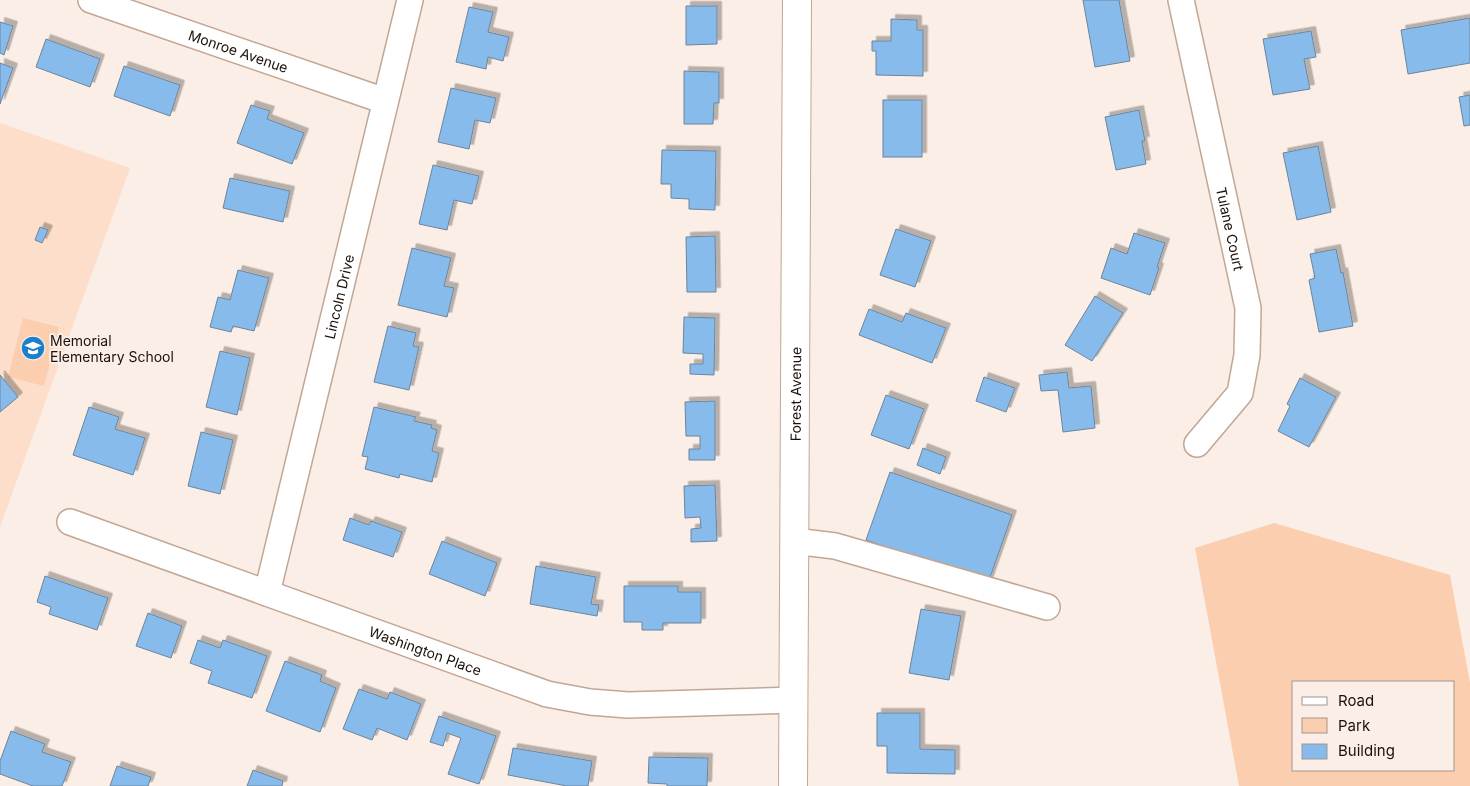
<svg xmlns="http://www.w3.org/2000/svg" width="1470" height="786" viewBox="0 0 1470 786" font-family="Inter,sans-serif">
  <defs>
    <filter id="shadow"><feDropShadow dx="4.5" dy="-4.5" stdDeviation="0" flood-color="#0004"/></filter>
  </defs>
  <rect width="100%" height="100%" fill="#fbeee6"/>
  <polygon fill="#fcdeca" points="0,123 130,168 0,527"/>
  <g fill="#fbceaf" fill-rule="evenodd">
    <polygon points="23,318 59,327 44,386 8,377"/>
    <path d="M1274,523L1450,575L1470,683V786H1239L1195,548ZM1454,682V770H1294V682Z"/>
  </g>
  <g fill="#86bbec" stroke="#6d849b" filter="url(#shadow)">
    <polygon points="1083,0 1119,0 1130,61 1095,67"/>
    <polygon points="686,6 717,6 717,44 686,45"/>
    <polygon points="469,7 493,12 488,32 509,37 503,61 488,57 486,69 456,62"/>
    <polygon points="1470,18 1470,63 1408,74 1401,30"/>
    <polygon points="891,19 917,20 917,30 923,30 923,76 876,75 876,51 872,51 872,41 891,41"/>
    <polygon points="0,22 13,26 4,55 0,53"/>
    <polygon points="1311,31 1316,57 1304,59 1310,89 1273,95 1263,39"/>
    <polygon points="46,39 100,59 90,87 36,67"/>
    <polygon points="0,63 13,68 0,104"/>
    <polygon points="124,66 180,85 170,116 114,96"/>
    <polygon points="684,71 719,72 719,103 714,103 713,124 684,124"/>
    <polygon points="451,88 496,98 490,123 475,120 469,149 438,142"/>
    <polygon points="1470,95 1470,125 1464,126 1459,97"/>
    <rect x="883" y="100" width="39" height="57"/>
    <polygon points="251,105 270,111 267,119 304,133 292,164 237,143"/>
    <polygon points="1139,110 1145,141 1142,141 1146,164 1116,170 1105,117"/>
    <polygon points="1318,146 1331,212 1297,220 1283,153"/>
    <polygon points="662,150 716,151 715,210 689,209 689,199 671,198 671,184 661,184"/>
    <polygon points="433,165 479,176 472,204 454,200 447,230 419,224"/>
    <polygon points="230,178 290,191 283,222 223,208"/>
    <polygon points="40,227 48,230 42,243 35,240"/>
    <polygon points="896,229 931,241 915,287 880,275"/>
    <polygon points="1134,233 1165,243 1157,267 1159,268 1150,295 1101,278 1111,248 1127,254"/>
    <polygon points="715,236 716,292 687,292 686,237"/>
    <polygon points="412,248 451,258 444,286 454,288 447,317 398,305"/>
    <polygon points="1336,249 1341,273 1343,272 1353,326 1319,332 1309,280 1315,278 1310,254"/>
    <polygon points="238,270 269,278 254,331 233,326 231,332 210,327 218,297 230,300"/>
    <polygon points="1095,296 1123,313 1092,361 1065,345"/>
    <polygon points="869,309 902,322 906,313 946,328 932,363 859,335"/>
    <polygon points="684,317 715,318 714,375 690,374 690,364 703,364 703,354 683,353"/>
    <polygon points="388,326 416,333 413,346 419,347 409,390 374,382"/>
    <polygon points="220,351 250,358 237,415 206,407"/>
    <polygon points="1067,372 1069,388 1091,386 1095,428 1063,432 1058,390 1041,391 1039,375"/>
    <polygon points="0,375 18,397 0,412"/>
    <polygon points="984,377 1015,388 1006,412 976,401"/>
    <polygon points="1300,378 1336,397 1309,447 1278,431 1290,406 1287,404"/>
    <polygon points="886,395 924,409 909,449 871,435"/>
    <polygon points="715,401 715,460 689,460 689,449 700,449 700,436 686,436 685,402"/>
    <polygon points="89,407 119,417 115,429 145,438 133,475 73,455"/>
    <polygon points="374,407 416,417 414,421 432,425 431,428 437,430 432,451 439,453 432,482 400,474 399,478 365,469 368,457 362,456"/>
    <polygon points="201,432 233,440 220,494 188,486"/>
    <polygon points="923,448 946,457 940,474 917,465"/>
    <polygon points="890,472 1012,515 988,583 866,540"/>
    <polygon points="715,485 717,541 691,542 691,529 701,528 700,517 685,518 684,486"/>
    <polygon points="350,518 369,525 371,521 402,532 393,557 343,540"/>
    <polygon points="442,541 497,563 485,596 429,574"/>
    <polygon points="536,566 596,577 591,604 599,605 597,616 530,604"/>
    <polygon points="45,576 108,598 97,630 49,614 51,607 37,602"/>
    <polygon points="624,586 678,586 678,592 701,592 701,623 663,623 663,630 642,630 642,622 624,622"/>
    <polygon points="921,609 961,616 949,680 909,673"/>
    <polygon points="148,613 182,626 171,658 136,646"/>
    <polygon points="198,640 220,648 223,640 267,656 252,698 208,683 212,671 190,663"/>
    <polygon points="285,661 322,675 320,681 336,688 320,732 266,711"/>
    <polygon points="359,689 387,699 390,692 421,704 407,740 377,728 372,740 343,729"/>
    <polygon points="877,713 920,713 920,749 955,750 955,774 887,773 887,746 877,746"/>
    <polygon points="439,716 496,736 479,784 448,774 461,738 447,733 443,746 430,742"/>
    <polygon points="11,731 45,744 42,752 71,762 62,786 33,786 0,774 0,761"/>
    <polygon points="513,748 592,761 588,786 567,786 508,775"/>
    <polygon points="649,757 708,758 707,786 667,786 667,784 648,783"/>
    <polygon points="117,766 151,777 148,786 110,786"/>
    <polygon points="253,770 283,781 282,786 247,786"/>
  </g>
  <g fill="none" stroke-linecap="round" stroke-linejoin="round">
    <g stroke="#c3a693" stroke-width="28">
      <g id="minor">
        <path id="s1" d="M91,0L385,101"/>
        <path id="s2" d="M1181,0L1248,308L1247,355L1240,393L1197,444"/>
        <path id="s3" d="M70,522L547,694L590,702L628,705L794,700"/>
        <polyline points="794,541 835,546 1047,607"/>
        <path id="s4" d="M267,593L410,0"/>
      </g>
    </g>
    <g stroke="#c3a693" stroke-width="30">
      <g id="major">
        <path id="s5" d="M793,786L797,0"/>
      </g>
    </g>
    <use href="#minor" stroke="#fff" stroke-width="25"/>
    <use href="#major" stroke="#fff" stroke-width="28"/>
  </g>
  <defs>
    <g id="school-disc" transform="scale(1.25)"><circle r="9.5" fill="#1b7fcb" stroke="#fbeee6"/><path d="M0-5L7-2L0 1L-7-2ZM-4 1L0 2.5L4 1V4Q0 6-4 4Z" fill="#fff"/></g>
  </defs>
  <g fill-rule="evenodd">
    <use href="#school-disc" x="33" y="348"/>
  </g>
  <g text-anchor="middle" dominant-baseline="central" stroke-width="4" stroke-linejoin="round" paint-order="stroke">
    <g font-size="14" fill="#1b110a" stroke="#fbeee6">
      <text stroke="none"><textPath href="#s1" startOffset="156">Monroe Avenue</textPath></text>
      <text stroke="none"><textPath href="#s2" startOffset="234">Tulane Court</textPath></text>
      <text stroke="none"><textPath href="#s4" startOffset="305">Lincoln Drive</textPath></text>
      <text stroke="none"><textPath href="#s5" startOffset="392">Forest Avenue</textPath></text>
      <text stroke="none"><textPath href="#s3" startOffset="378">Washington Place</textPath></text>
    </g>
    <g font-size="14" fill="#1b110a" stroke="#fbeee6" text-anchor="start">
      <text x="50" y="340">Memorial<tspan x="50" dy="16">Elementary School</tspan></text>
    </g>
  </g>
  <rect x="1292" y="681" width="162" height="90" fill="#fbeee6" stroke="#a1968e"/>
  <rect x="1302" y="697" width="25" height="8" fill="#ffffff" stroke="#a1968e"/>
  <text x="1338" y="706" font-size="15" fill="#1b110a">Road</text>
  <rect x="1302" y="718" width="25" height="15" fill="#fbceaf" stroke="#a1968e"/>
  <text x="1338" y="731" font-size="15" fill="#1b110a">Park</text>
  <rect x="1302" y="744" width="25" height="15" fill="#86bbec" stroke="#a1968e"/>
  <text x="1338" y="756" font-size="15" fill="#1b110a">Building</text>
</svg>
